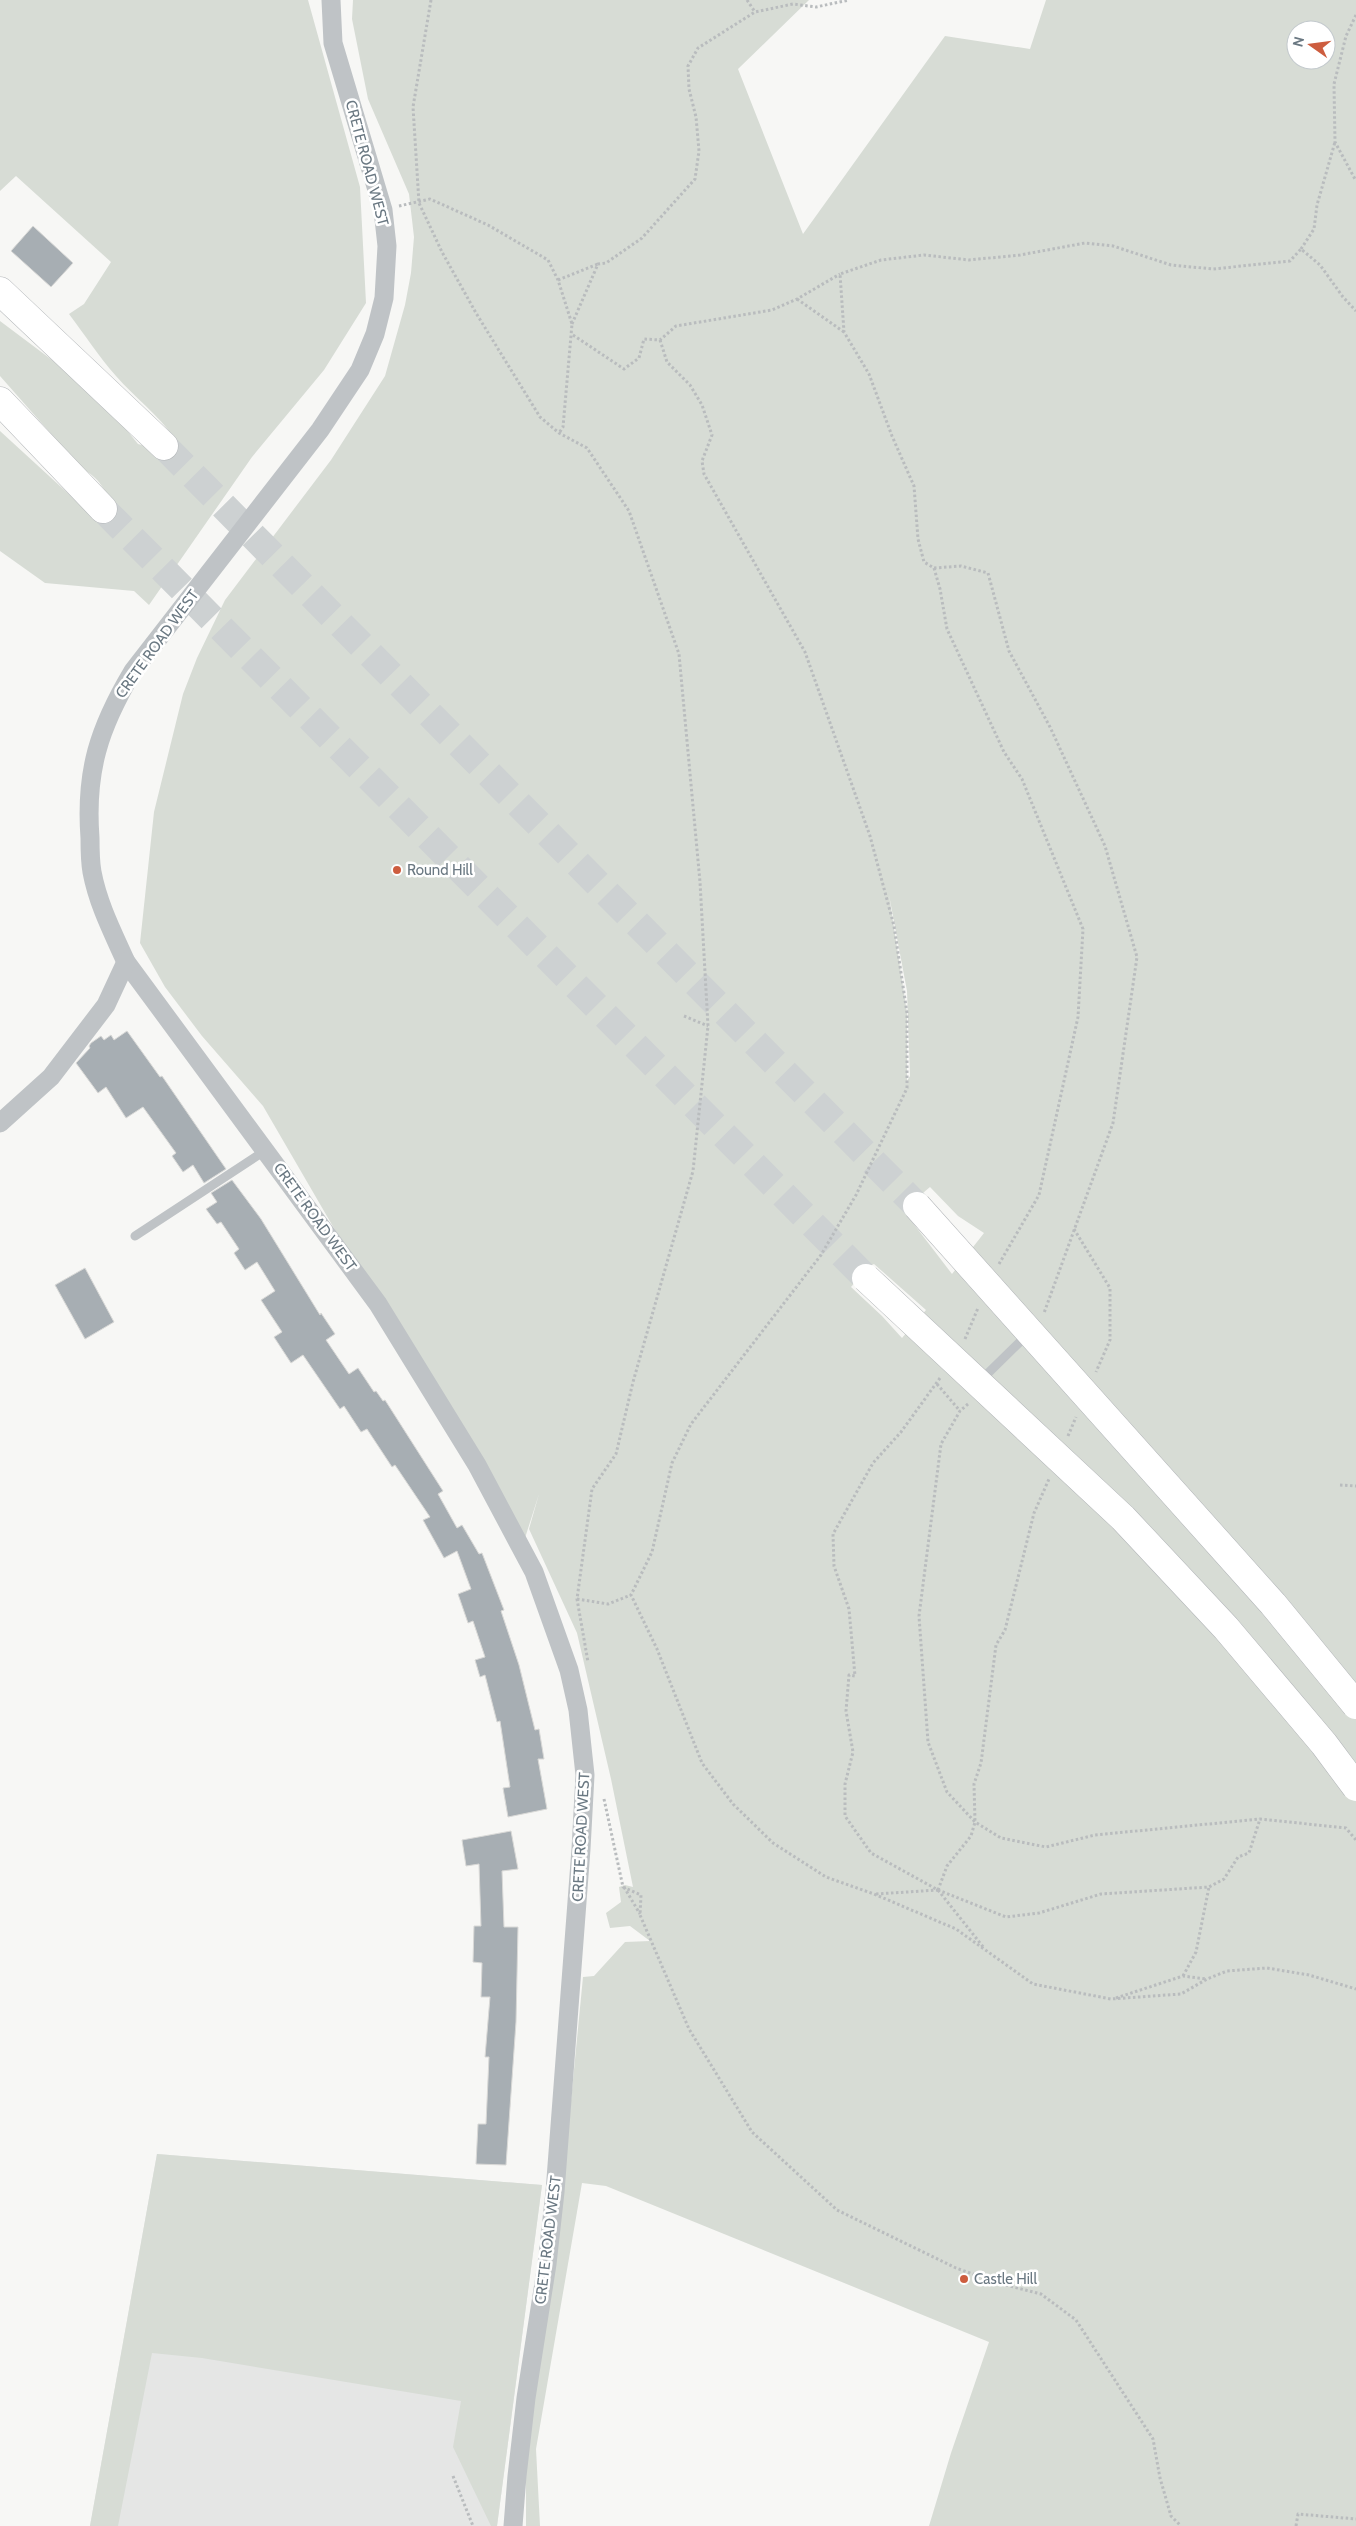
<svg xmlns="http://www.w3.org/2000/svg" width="1356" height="2526" viewBox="0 0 1356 2526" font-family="Cabin,sans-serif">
  <rect width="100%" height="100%" fill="#f7f7f5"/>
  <polygon fill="#e5e6e5" points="157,2154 542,2185 497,2526 90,2526"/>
  <g fill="#d7dcd5" fill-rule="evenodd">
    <path d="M0,0H308L360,187L366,303L324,370L252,457L149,605L134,591L45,583L0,551V431L84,508L113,507C105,490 99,477 82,469L0,376V321L76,378L127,426L125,428L138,444L152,448L174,438C158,414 135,398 116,376C99,357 85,335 69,314L84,304L111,262L16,176L0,191Z"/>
    <path d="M353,0H809L738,69L803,234L945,36L1030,49L1046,0H1356V2526H929L951,2453L989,2342L606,2186L582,2183L536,2449L540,2526H526V2460L560,2214L583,1977L594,1976L625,1942L650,1941L630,1926L610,1928L606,1913L621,1902L619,1887L625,1885L633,1887L611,1779L577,1633L529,1529L539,1494L525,1538L418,1355L335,1230L263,1106L202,1036L165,987L140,943L154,812L183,694L197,658L225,600L331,460L385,376L405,305L411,273L414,237L409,194L368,99L352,19ZM1296,30H1326V60H1296ZM889,895L907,991L910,1076L907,1081V1013ZM930,1187L958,1216L984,1233L952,1274L903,1210ZM874,1264L926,1310L902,1338L882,1316L851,1287L870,1266Z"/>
    <polygon points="157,2154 542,2185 497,2526 491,2526 453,2447 461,2401 202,2358 152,2353 118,2526 90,2526"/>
  </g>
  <g fill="#a7aeb3" stroke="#d9d9d7">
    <polygon points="33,226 73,263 51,287 11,251"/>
    <polygon points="127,1031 160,1077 162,1076 226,1169 204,1183 193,1165 183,1172 172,1156 176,1153 143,1107 126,1118 106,1087 98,1093 76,1063 90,1048 89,1046 91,1043 101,1036 104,1040 111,1035 114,1040"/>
    <polygon points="232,1180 261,1219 320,1315 321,1313 335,1334 326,1340 349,1374 358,1368 374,1392 376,1391 383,1401 385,1400 443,1491 438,1494 457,1528 462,1525 479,1554 482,1553 504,1610 501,1611 519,1665 535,1730 539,1729 544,1759 538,1759 547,1809 508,1817 503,1788 510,1787 500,1721 497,1722 485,1675 480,1677 475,1660 485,1657 473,1621 468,1623 458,1594 471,1589 457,1551 444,1558 423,1520 430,1517 395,1465 392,1467 367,1429 361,1432 344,1406 340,1409 303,1355 291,1363 274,1337 282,1332 261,1300 275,1291 257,1262 245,1270 234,1253 239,1249 221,1222 217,1224 206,1209 217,1202 211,1193"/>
    <polygon points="85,1268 114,1322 85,1339 55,1285"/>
    <polygon points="511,1831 518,1869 502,1871 504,1927 518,1927 516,2022 506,2165 476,2164 478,2124 486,2124 489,2057 485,2057 490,1997 481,1997 482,1963 473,1962 474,1926 481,1926 479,1864 466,1866 462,1840"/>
  </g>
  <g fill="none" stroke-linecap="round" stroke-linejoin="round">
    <g stroke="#cdd1d2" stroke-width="28" stroke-dasharray="28 14" stroke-linecap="butt">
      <polyline points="164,446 917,1206"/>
      <polyline points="103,509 866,1278"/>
    </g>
    <g stroke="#b3b6b9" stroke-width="29">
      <g id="trunk">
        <polyline points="0,291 164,446"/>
        <polyline points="0,401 103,509"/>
      </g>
    </g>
    <g stroke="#b9bcbe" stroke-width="3" stroke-dasharray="2.5 2.5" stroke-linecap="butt">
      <polyline points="431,0 413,107 419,203 442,252 476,313 540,417 559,433 587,448 629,511 679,654 700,882 708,1026 693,1171 633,1382 616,1454 592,1489 577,1599 588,1662"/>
      <polyline points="747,0 755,12"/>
      <polyline points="1356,15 1346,36 1334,84 1335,142 1356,181"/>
      <polyline points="399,206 430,199 488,225 548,260 558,280 572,324 563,427 559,433"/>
      <polyline points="1301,249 1314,229 1317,205 1335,142"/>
      <polyline points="558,280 598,264"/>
      <polyline points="797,299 844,332"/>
      <polyline points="572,324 598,264 606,263 642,238 695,179 699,151 696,117 689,89 688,66 698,48 755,12 793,4 816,7 849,0"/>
      <polyline points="573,335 624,369 639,358 644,339 660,340 676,326 772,310 797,299 840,274"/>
      <polyline points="660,340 667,362 690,385 702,405 712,435 702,461 704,474 805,652 870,836 894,926 907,1013 907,1088 856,1195 821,1255 691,1424 672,1463 652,1552 631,1595 657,1649 702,1763 733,1804 773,1843 826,1877 874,1894 956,1929 1033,1984 1111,1999 1181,1994 1207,1979 1227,1971 1267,1968 1309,1975 1356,1989"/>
      <polyline points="934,568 961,566 988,573 1009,651 1050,727 1105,846 1137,957 1113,1123 1044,1313"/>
      <polyline points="684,1016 708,1026"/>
      <polyline points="1074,1229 1110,1288 1110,1340 1096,1372"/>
      <polyline points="999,1264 1039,1195 1078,1017 1083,929 1022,779 1004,752 947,629 940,589 934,568 924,562 918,539 914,486 892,436 869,374 844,332 840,274 881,260 924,255 969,260 1020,255 1085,243 1113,246 1171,265 1213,269 1290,261 1301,249 1320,265 1343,297 1356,311"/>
      <polyline points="965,1339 978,1308"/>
      <polyline points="940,1378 901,1432 873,1463 833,1534 834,1566 849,1609 855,1676 849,1675 846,1711 853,1752 845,1784 845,1816 871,1853 938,1890 1006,1917 1039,1913 1101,1894 1209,1887 1224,1879 1238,1857 1249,1853 1260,1819"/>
      <polyline points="937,1384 960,1411"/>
      <polyline points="968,1404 960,1411 941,1444 919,1616 928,1742 947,1792 975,1822 1001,1838 1046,1847 1095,1835 1260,1819 1346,1828 1356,1840"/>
      <polyline points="1068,1436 1076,1417"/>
      <polyline points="1340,1485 1356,1486"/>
      <polyline points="577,1599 608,1604 631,1595"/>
      <polyline points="604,1799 623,1887 641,1895 640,1915 689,2029 752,2132 837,2210 956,2268 998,2283 1041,2294 1076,2320 1153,2439 1160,2478 1171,2516 1181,2526"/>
      <polyline points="624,1887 640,1914"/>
      <polyline points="938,1890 947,1866 971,1836 975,1822 974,1784 981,1763 996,1645 1005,1630 1034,1513 1049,1479"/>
      <polyline points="938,1890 984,1948"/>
      <polyline points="876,1894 938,1890"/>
      <polyline points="1183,1976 1196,1952 1209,1887"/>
      <polyline points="1116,1998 1183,1976 1206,1979"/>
      <polyline points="453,2476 473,2526"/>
      <polyline points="1296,2526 1298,2514 1356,2519"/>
    </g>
    <g stroke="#bfc3c6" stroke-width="9">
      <polyline points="135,1236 266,1150"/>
      <polyline points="980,1381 1028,1334"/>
    </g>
    <g stroke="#bfc3c6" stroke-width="19">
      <path d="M331,0L333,43L383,210L387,246L384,298L375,334L360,370L320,430L133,671C99,728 85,771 90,838C90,849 90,861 92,872C98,904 113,933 126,962L378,1304L477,1465L534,1572L569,1670L578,1710L585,1775L581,1849L555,2192L547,2264L526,2398L517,2476L513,2526"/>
      <polyline points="0,1123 51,1077 106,1005 126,962"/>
    </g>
    <use href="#trunk" stroke="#fff" stroke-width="28"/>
    <g stroke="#b3b6b9" stroke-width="29" stroke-linecap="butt">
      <g id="trunk-bridge">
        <polyline points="917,1206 1273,1604 1356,1705"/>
        <polyline points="866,1278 1123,1518 1226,1628 1324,1744 1356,1787"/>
      </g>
    </g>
    <use href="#trunk-bridge" stroke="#fff" stroke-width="28"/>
  </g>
  <g fill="#cd5d3f" stroke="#fff" stroke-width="2">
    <circle cx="397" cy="870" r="5"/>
    <circle cx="964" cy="2279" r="5"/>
  </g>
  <g text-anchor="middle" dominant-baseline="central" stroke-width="5" stroke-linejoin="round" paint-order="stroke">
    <g font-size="15" fill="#6a7882" stroke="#fff">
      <text transform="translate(367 163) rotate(75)">CRETE ROAD WEST</text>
      <text transform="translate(157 644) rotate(-54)">CRETE ROAD WEST</text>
      <text transform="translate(315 1217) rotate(54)">CRETE ROAD WEST</text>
      <text transform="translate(581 1837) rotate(-87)">CRETE ROAD WEST</text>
      <text transform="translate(548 2240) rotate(-83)">CRETE ROAD WEST</text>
    </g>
    <g font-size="15" fill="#6a7882" stroke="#fff" text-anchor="start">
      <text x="407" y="870">Round Hill</text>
      <text x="974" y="2279">Castle Hill</text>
    </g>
  </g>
  <g transform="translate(1311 45) rotate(284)"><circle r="24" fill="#ffffff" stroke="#c3c9cd"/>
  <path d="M0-4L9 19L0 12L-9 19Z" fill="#cd5d3f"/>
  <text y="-8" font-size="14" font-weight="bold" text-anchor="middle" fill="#6a7882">N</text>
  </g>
</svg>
